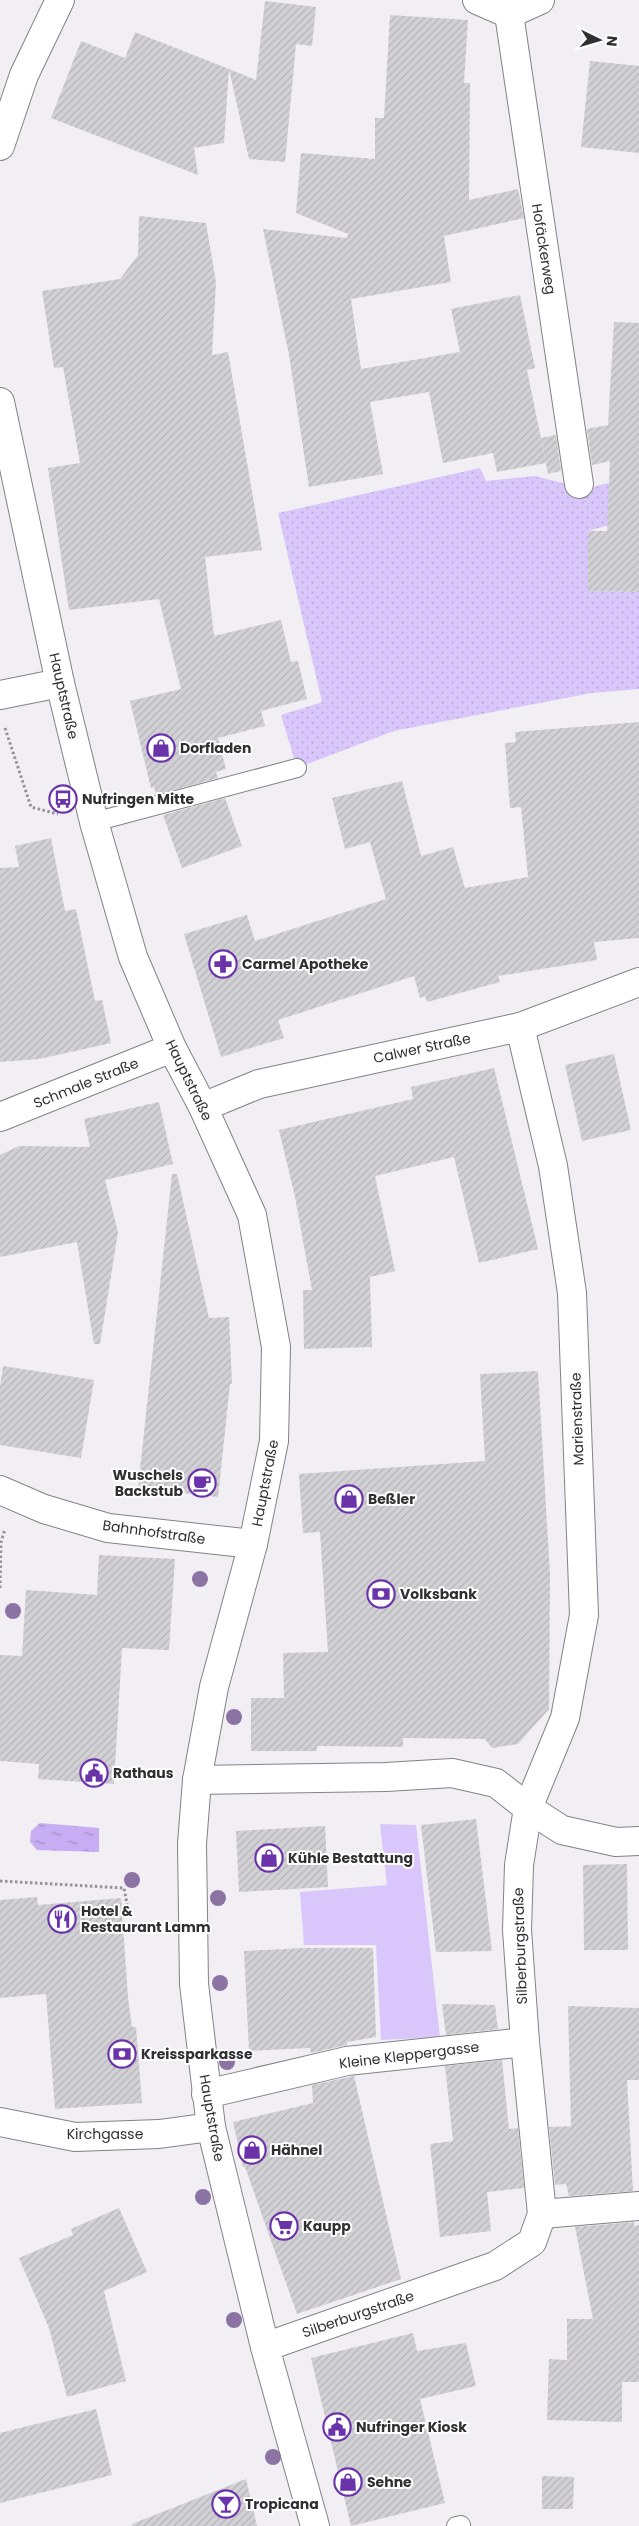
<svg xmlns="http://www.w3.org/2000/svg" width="639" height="2526" viewBox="0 0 639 2526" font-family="Poppins,sans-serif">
  <defs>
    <pattern id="grass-dots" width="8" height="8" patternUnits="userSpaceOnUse" patternTransform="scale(1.25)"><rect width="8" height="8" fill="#d9c7fb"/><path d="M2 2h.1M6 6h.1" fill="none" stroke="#bbabd8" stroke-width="1.8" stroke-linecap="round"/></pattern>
    <pattern id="water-ripples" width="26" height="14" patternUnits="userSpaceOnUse" patternTransform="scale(1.25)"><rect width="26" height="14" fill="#c7adf4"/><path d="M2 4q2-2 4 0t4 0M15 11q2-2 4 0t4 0" fill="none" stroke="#a28dc6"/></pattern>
    <pattern id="building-hatch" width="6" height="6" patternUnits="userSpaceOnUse" patternTransform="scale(1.25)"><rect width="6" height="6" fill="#d2d1d5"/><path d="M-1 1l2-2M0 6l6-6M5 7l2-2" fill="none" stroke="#b5b4b7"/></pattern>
  </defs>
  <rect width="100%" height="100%" fill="#f1eff4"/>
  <polygon fill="url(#grass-dots)" points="480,468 486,481 535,476 563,483 570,492 626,479 620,522 588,531 588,591 639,592 639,689 592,693 394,731 297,768 281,715 322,702 278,513"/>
  <polygon fill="#d9c7fb" points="380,1824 416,1825 440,2037 381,2040 376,1945 304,1945 300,1892 387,1885"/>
  <polygon fill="url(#water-ripples)" points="40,1823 99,1828 99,1852 37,1850 30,1842 31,1831"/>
  <g fill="url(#building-hatch)">
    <polygon points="265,1 316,7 312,46 296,44 285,162 249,159 229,69 256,80"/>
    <polygon points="390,15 468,20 464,83 470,83 469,200 518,189 524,218 444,236 451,282 351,299 361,369 460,352 451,309 520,295 535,368 527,370 546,463 497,472 493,453 443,463 429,392 370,402 383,474 309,487 289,355 263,229 347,238 348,234 296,213 301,153 375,159 375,118 384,118"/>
    <polygon points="135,32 229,69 224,143 194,148 198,175 51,118 81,41 125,58"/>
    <polygon points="590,61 639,66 639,153 581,147"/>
    <polygon points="139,216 206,223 216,282 212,355 228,352 262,550 205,557 214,636 281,620 291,662 298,661 307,699 261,711 265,726 218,738 226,769 216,772 218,778 156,795 154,787 151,788 130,701 181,689 159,599 69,610 48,468 80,463 63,367 54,368 42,291 120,279 138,255"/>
    <polygon points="614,322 639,323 639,592 588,591 588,531 607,531 610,461 592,465 587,429 608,425"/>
    <polygon points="556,435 561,471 548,474 541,438"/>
    <polygon points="639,722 639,938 594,942 597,960 498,976 500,982 427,1002 425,996 420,998 414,976 278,1020 284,1038 221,1057 184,934 247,915 255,941 386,899 370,842 345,849 332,798 402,781 421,856 453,847 465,888 528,877 521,807 510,808 505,743 516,742 515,732"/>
    <polygon points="225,798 242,846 182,868 163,815"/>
    <polygon points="51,838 65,911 76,909 95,1001 102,1000 111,1043 39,1059 0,1062 0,868 19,867 15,846"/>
    <polygon points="614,1054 631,1130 582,1141 565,1065"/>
    <polygon points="494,1068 538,1249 479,1263 454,1157 375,1176 395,1271 370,1277 372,1347 304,1349 303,1290 312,1290 295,1197 279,1130 413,1099 411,1087"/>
    <polygon points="159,1102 173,1164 105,1180 118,1232 100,1344 94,1344 77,1242 0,1257 0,1155 19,1146 90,1147 84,1119"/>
    <polygon points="172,1174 177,1174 209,1318 229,1317 232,1384 230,1384 218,1497 138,1488"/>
    <polygon points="3,1366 94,1380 81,1458 0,1445 0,1387"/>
    <polygon points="538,1371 550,1575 549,1709 518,1744 492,1748 485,1739 403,1738 403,1747 317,1746 317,1751 251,1751 251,1698 284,1698 283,1653 328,1652 320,1532 303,1533 299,1474 485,1461 480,1374"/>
    <polygon points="99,1555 175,1559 169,1650 122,1648 114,1784 38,1779 39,1764 0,1761 0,1655 22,1656 26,1590 97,1595"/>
    <polygon points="476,1819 492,1951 436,1952 421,1825"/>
    <polygon points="325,1826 328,1887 239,1892 236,1831"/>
    <polygon points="627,1864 628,1950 584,1950 583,1865"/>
    <polygon points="37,1897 38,1905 121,1898 128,1997 132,2027 136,2027 142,2103 55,2109 46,1994 0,1998 0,1900"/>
    <polygon points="305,1948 373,1948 376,2037 347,2042 347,2045 311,2053 310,2048 249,2051 244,1951"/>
    <polygon points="442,2004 495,2005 498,2029 446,2035"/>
    <polygon points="568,2006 639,2008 639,2080 627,2080 633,2191 569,2196 566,2184 555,2185 549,2127 571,2126"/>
    <polygon points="502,2060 509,2129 518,2128 524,2188 487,2192 491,2231 440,2237 430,2144 453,2141 445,2066"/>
    <polygon points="354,2076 401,2279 297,2314 245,2167 243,2167 233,2122 313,2103 312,2085"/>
    <polygon points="119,2208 147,2272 104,2291 126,2381 67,2397 49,2328 19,2258 73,2235 71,2229"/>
    <polygon points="634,2222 634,2226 639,2225 639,2382 622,2382 622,2422 547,2420 549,2359 567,2360 567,2319 593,2319 575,2227"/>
    <polygon points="413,2333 417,2351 466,2343 476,2386 420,2399 445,2503 351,2526 311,2358"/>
    <polygon points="96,2409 112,2475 0,2503 0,2433"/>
    <polygon points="542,2476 574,2477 573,2509 542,2509"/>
    <polygon points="246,2479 257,2526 132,2526 132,2524"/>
  </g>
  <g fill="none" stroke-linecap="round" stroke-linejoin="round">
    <g stroke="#838286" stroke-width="20">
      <g id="lane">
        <polyline points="94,822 297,768"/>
        <polyline points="456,2526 461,2525"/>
      </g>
    </g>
    <g stroke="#838286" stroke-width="30">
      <g id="street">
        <polyline points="477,0 509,14 579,484"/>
        <polyline points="509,14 540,0"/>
        <polyline points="0,146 24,75 60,0"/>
        <polyline points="0,695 60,683"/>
        <polyline points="520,1027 553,1166 572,1293 584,1615 565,1718 528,1808 562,1830 616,1842 639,1841"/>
        <polyline points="203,1107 259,1084 520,1027 639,982"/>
        <polyline points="0,1117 172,1048"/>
        <polyline points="0,1490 44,1509 108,1528 253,1544"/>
        <polyline points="197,1780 386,1777 452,1773 496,1783 528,1808 519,1865 517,1930 525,2042 542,2214 532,2242 495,2266 265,2347"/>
        <polyline points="206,2094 347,2061 525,2042"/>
        <polyline points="0,2122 75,2137 159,2134 211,2127"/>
        <polyline points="542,2214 639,2206"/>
      </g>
    </g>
    <g stroke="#838286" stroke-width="30">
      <polyline id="secondary" points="0,402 60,683 94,822 133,957 172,1048 203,1107 252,1215 276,1347 274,1441 253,1544 214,1687 197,1780 192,1844 194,1984 211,2127 265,2347 315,2526"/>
    </g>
    <g stroke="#949397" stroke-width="3" stroke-dasharray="2.5 2.5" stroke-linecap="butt">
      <polyline points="5,728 31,807 58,814"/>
      <polyline points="0,1588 1,1542 5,1529"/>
      <polyline points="0,1881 124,1888 128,1910"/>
    </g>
    <use href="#lane" stroke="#fff" stroke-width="18"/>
    <use href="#street" stroke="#fff" stroke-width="28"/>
    <use href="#secondary" stroke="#fff" stroke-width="28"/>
  </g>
  <g fill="#8b74a3">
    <circle cx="200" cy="1579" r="8"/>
    <circle cx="13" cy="1611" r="8"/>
    <circle cx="234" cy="1717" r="8"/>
    <circle cx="132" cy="1880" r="8"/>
    <circle cx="218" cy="1898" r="8"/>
    <circle cx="220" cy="1983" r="8"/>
    <circle cx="227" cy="2062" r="8"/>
    <circle cx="203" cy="2197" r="8"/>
    <circle cx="234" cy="2320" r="8"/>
    <circle cx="273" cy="2457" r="8"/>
  </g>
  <defs>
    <g id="shop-ring" transform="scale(1.4375)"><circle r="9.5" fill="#fefdff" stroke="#6b33aa" stroke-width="1.5"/><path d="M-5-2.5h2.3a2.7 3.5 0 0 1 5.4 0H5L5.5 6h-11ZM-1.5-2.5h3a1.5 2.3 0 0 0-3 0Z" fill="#6b33aa"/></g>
    <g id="bus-ring" transform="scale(1.4375)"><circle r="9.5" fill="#fefdff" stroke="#6b33aa" stroke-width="1.5"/><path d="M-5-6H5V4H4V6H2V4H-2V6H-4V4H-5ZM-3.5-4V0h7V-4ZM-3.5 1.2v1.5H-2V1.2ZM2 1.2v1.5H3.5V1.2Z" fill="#6b33aa"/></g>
    <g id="pharmacy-ring" transform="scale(1.4375)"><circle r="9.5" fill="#fefdff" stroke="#6b33aa" stroke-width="1.5"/><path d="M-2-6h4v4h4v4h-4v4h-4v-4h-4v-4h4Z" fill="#6b33aa"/></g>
    <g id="cafe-ring" transform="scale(1.4375)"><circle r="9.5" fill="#fefdff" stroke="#6b33aa" stroke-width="1.5"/><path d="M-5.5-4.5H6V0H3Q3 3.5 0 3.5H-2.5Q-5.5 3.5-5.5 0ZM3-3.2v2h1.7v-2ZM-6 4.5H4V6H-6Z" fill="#6b33aa"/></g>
    <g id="bank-ring" transform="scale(1.4375)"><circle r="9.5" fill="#fefdff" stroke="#6b33aa" stroke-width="1.5"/><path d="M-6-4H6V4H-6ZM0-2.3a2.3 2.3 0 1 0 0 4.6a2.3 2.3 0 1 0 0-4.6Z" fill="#6b33aa"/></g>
    <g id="civic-ring" transform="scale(1.4375)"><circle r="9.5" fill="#fefdff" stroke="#6b33aa" stroke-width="1.5"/><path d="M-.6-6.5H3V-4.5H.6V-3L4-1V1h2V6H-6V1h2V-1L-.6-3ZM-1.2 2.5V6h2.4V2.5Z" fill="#6b33aa"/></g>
    <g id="restaurant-ring" transform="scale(1.4375)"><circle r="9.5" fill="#fefdff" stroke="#6b33aa" stroke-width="1.5"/><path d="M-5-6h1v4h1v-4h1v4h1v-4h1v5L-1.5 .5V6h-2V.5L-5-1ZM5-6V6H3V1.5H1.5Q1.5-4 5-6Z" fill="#6b33aa"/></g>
    <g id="supermarket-ring" transform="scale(1.4375)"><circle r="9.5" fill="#fefdff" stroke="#6b33aa" stroke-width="1.5"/><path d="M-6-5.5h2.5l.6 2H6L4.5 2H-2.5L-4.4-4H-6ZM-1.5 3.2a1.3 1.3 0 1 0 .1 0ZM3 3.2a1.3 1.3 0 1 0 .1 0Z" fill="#6b33aa"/></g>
    <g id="bar-ring" transform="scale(1.4375)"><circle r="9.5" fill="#fefdff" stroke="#6b33aa" stroke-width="1.5"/><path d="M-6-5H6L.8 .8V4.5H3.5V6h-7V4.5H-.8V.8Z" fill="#6b33aa"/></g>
  </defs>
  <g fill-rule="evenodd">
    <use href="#shop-ring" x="161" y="748"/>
    <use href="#bus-ring" x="63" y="799"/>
    <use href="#pharmacy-ring" x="223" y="964"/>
    <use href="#cafe-ring" x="202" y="1483"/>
    <use href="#shop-ring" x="349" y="1499"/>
    <use href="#bank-ring" x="381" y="1594"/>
    <use href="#civic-ring" x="94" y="1773"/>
    <use href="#shop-ring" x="269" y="1858"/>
    <use href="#restaurant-ring" x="62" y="1919"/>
    <use href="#bank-ring" x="122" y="2054"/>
    <use href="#shop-ring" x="252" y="2150"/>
    <use href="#supermarket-ring" x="284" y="2226"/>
    <use href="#civic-ring" x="337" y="2427"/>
    <use href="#shop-ring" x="348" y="2482"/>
    <use href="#bar-ring" x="226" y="2504"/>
  </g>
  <g text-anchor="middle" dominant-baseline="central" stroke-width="4" stroke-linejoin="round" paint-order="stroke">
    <g font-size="14" fill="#302f31" stroke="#fefdff">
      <text transform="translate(544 249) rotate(81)">Hofäckerweg</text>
      <text transform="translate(64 696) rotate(77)">Hauptstraße</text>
      <text transform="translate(422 1048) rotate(-12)">Calwer Straße</text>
      <text transform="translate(189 1080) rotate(64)">Hauptstraße</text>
      <text transform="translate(86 1083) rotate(-22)">Schmale Straße</text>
      <text transform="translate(577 1419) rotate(-92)">Marienstraße</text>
      <text transform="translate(265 1483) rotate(-79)">Hauptstraße</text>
      <text transform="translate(154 1532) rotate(8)">Bahnhofstraße</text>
      <text transform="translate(520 1946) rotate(-92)">Silberburgstraße</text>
      <text transform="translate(409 2055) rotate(-7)">Kleine Kleppergasse</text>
      <text transform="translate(212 2118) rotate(80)">Hauptstraße</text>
      <text x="105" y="2134">Kirchgasse</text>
      <text transform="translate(358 2314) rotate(-19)">Silberburgstraße</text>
    </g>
    <g font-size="14" font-weight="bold" fill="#302f31" stroke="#fefdff" text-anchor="start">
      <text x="180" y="748">Dorfladen</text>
      <text x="82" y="799">Nufringen Mitte</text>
      <text x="242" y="964">Carmel Apotheke</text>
      <text x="183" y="1475" text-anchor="end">Wuschels<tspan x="183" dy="16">Backstub</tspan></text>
      <text x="368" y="1499">Beßler</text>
      <text x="400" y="1594">Volksbank</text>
      <text x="113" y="1773">Rathaus</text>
      <text x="288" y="1858">Kühle Bestattung</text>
      <text x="81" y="1911">Hotel &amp;<tspan x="81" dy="16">Restaurant Lamm</tspan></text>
      <text x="141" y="2054">Kreissparkasse</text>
      <text x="271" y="2150">Hähnel</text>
      <text x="303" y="2226">Kaupp</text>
      <text x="356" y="2427">Nufringer Kiosk</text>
      <text x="367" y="2482">Sehne</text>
      <text x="245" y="2504">Tropicana</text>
    </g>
  </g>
  <g transform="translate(599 40) rotate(95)" stroke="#fefdff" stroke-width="4" paint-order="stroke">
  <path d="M0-4L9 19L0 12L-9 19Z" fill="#302f31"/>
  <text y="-8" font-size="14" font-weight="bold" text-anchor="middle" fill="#302f31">N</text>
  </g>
</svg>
